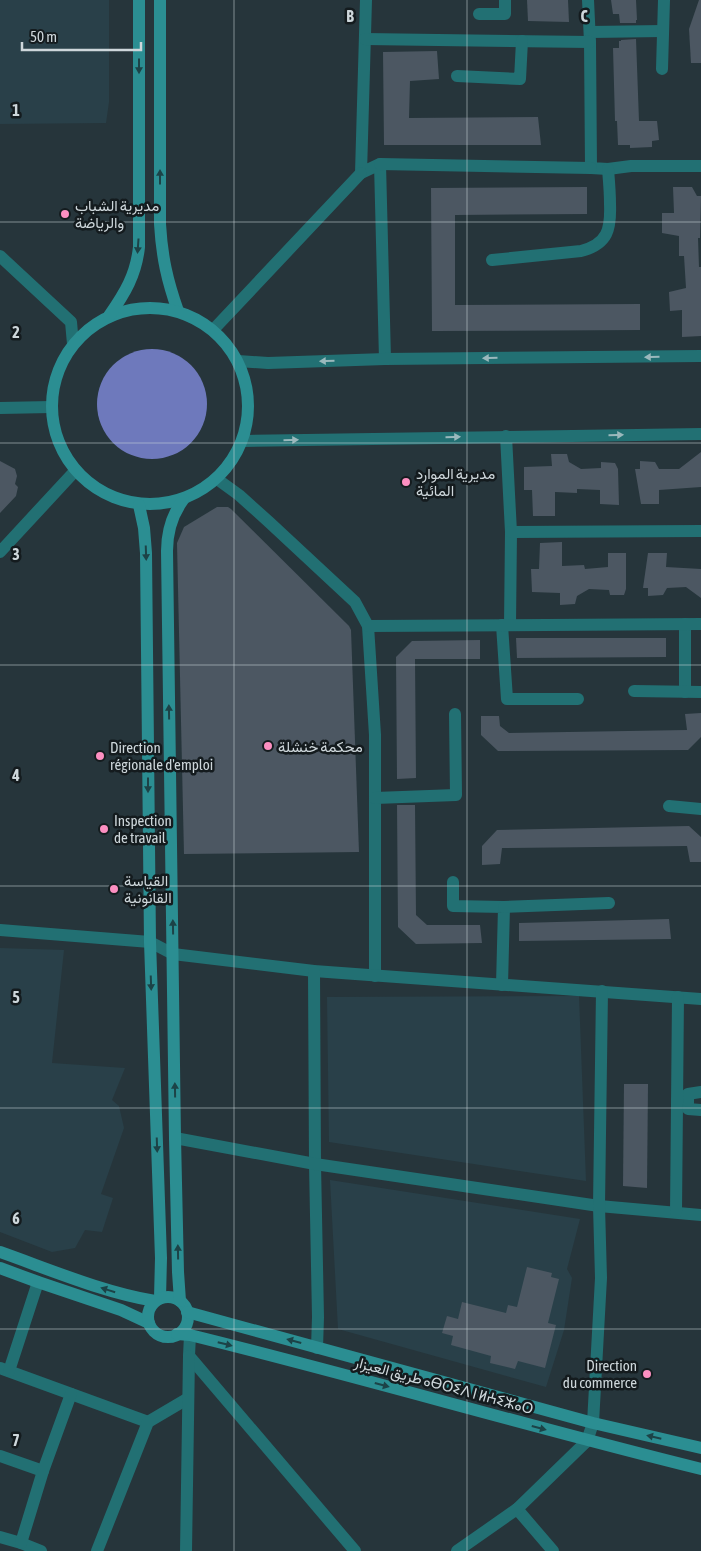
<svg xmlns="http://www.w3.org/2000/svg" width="701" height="1551" viewBox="0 0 701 1551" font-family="'Asap Condensed',Vazirmatn,'Noto Sans Tifinagh',sans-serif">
  <rect width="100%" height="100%" fill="#26353b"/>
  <g fill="#294049">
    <polygon points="0,0 109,0 109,102 106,123 0,124"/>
    <polygon points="0,948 64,950 52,1063 125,1068 112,1100 119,1106 124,1128 101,1194 113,1198 102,1232 85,1230 75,1248 52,1252 0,1232"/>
    <polygon points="579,996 586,1181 329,1142 327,997"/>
    <polygon points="330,1180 580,1219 567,1269 572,1278 564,1330 546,1387 338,1329"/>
  </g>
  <circle fill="#6e79bc" cx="152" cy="404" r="55"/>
  <g fill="#4c5762">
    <polygon points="527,0 568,0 569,22 528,21"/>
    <polygon points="611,0 636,0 637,20 636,20 636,23 620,23 619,14 613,14"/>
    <polygon points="699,0 701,0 701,63 691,63 689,29"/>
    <polygon points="636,39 639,121 657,121 659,140 652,141 652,147 630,148 630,145 618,145 617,121 615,121 613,48 619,48 619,41 621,41 621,40"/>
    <polygon points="437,51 439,79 410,81 409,118 538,117 541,145 384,145 383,52"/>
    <polygon points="587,187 587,214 455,215 455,305 640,304 640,330 432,331 431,188"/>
    <polygon points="673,187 692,187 697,196 701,196 700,238 698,238 699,267 701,267 701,336 682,337 682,310 670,311 669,292 686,288 684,256 679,256 679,236 662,233 662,213 674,213"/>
    <polygon points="701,452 701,487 659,490 659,504 641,504 635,469 640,469 640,461 655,462 659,469 679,469"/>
    <polygon points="551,454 567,454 569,462 581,469 601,468 601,462 615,463 618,469 619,505 600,504 600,490 577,489 577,493 555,492 555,516 533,516 532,490 524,490 524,467 552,466"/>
    <polygon points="0,461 15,469 17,476 15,484 18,487 16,496 0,513"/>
    <polygon points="217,507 228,507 231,509 349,626 351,630 359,852 184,854 177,543 184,527"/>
    <polygon points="562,542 562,566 584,565 585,569 608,567 608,553 626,553 626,589 624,595 610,595 609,590 589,589 577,596 575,604 560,605 560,593 532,592 531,569 539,569 540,543"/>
    <polygon points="648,553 667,553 666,567 701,569 701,598 686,587 667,588 663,595 648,596 648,588 643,588"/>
    <polygon points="516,638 666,638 666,657 517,658"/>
    <polygon points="480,640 480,659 415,659 416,778 397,779 396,657 412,641"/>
    <polygon points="701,713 701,737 688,750 498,751 481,735 481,716 499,716 500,726 509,733 687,730 685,714"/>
    <polygon points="397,805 415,805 416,915 427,925 480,925 482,943 416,944 398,927"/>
    <polygon points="689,826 701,837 701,862 690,862 687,846 502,848 500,864 482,865 482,846 497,830"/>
    <polygon points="669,919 671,939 519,941 519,923"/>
    <polygon points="624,1084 648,1084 647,1188 623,1186"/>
    <polygon points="527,1267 552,1273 551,1277 559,1279 548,1323 556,1325 545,1368 518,1361 515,1369 490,1363 491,1356 451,1345 453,1336 442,1333 447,1316 458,1319 462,1302 506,1313 508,1305 517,1307"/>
  </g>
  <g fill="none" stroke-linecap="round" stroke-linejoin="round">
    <g stroke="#227073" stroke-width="12">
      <polyline points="366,0 361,173 380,164 385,359"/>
      <polyline points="588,0 590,42 591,168 608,169 631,166 701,166"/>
      <polyline points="479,14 505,14 505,0"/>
      <polyline points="590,32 663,31"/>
      <polyline points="365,39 590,42"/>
      <polyline points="662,69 664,0"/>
      <polyline points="457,76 520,79 522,41"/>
      <polyline points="380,164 591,168"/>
      <polyline points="0,256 71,322 73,344"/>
      <path d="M492,260L581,251C608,244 611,229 610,204C610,192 609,181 608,169"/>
      <polyline points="213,330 361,173"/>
      <polyline points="0,408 51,407"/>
      <polyline points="506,436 511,532 510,625"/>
      <polyline points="217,479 239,495 269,522 355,602 368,626 375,735 375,976"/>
      <polyline points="511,532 701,531"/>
      <polyline points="0,552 75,471"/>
      <polyline points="685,624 685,692"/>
      <polyline points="502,625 507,699 578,699"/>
      <polyline points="368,626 701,624"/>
      <polyline points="634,691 701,692"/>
      <polyline points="375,798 456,795 455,714"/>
      <polyline points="669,806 701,809"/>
      <polyline points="453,882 453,906 504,907 502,985"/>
      <polyline points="504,907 609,903"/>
      <polyline points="0,930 150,942 173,954 314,971 701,999"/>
      <polyline points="314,971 315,1164 318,1317 317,1348"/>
      <polyline points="677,1101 688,1101 688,1109 701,1110"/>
      <polyline points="688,1101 688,1094 701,1092"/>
      <polyline points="175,1138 315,1164 599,1206 701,1215"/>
      <polyline points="676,1212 678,997"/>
      <polyline points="190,1335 189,1356 355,1551"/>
      <polyline points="0,1368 148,1422"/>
      <polyline points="9,1371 38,1282"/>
      <polyline points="0,1456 43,1471"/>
      <polyline points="517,1509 553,1551"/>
      <polyline points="0,1537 21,1543 41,1551"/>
      <polyline points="21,1543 43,1471 71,1394"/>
      <polyline points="97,1551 148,1422 187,1399"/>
      <polyline points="186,1551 189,1356"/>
      <polyline points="457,1551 517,1509 587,1441 593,1423 601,1278 599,1206 602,991"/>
    </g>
    <g stroke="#227073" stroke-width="12">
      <polyline points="238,361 268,363 385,359 701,356"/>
      <polyline points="242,441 701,434"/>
    </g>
    <g stroke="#2b8e92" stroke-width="12">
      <path d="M160,0V224C162,257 167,280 178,311"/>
      <circle cx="150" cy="406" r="98"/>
      <path d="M109,316C125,293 136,275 139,247V0"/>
      <polyline points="139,505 144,528 146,553 150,942 161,1258 160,1298"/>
      <path d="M0,1252C51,1270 102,1292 155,1301"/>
      <polyline points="0,1268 38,1282 121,1310 149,1323"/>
      <circle cx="168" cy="1317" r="20"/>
      <path d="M180,1301L178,1272L175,1138L167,551C167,532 172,515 183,500"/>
      <polyline points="187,1312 593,1423 701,1448"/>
      <path d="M177,1334L190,1335C361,1377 530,1427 701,1469"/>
    </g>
  </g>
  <defs><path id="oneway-solid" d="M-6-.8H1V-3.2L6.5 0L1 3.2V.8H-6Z" transform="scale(1.25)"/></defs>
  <g fill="#1c4347">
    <use href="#oneway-solid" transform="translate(139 66) rotate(90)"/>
    <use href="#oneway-solid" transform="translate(160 177) rotate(-90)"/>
    <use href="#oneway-solid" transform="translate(138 246) rotate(94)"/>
    <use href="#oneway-solid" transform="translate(146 553) rotate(88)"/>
    <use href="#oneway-solid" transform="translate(169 712) rotate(-91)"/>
    <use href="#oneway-solid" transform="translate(148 785) rotate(90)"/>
    <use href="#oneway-solid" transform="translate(173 927) rotate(-91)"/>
    <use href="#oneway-solid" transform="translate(151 983) rotate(88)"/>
    <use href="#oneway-solid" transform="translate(175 1090) rotate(-91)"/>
    <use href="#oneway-solid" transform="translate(157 1145) rotate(88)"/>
    <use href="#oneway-solid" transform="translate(178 1252) rotate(-91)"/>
    <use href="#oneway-solid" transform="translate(108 1290) rotate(-163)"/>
    <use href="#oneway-solid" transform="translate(294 1341) rotate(-165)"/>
    <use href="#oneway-solid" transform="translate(225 1344) rotate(14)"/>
    <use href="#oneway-solid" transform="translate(382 1385) rotate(15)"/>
    <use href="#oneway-solid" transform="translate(539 1428) rotate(15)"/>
    <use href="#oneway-solid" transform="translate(654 1437) rotate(-167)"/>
  </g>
  <g fill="#9ab8bc">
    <use href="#oneway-solid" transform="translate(652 357) rotate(179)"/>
    <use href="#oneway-solid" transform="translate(490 358) rotate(179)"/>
    <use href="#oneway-solid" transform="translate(327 361) rotate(178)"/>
    <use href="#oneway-solid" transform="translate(616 435) rotate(-1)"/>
    <use href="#oneway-solid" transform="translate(453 437) rotate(-1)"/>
    <use href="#oneway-solid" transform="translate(291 440) rotate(-1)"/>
  </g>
  <path fill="none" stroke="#ced7db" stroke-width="1" stroke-opacity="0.55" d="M234,0V1551M467,0V1551M0,222H701M0,443H701M0,665H701M0,886H701M0,1108H701M0,1329H701"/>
  <g fill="#fc8fc1" stroke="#141b1e" stroke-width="2">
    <circle cx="65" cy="214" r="5"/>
    <circle cx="406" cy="482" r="5"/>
    <circle cx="268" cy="746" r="5"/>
    <circle cx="100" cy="756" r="5"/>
    <circle cx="104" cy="829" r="5"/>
    <circle cx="114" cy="889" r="5"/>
    <circle cx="647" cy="1374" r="5"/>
  </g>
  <g text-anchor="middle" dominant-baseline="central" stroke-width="5" stroke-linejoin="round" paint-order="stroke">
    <g font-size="15" fill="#ced7db" stroke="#141b1e" text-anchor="start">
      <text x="75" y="205">مديرية الشباب<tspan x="75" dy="17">والرياضة</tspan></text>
      <text x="416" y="473">مديرية الموارد<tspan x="416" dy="17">المائية</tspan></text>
      <text x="278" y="746">محكمة خنشلة</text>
      <text x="110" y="747">Direction<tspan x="110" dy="17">régionale d'emploi</tspan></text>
      <text x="114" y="820">Inspection<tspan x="114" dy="17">de travail</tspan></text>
      <text x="124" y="880">القياسة<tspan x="124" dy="17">القانونية</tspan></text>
      <text x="637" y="1365" text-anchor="end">Direction<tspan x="637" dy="17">du commerce</tspan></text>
    </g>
    <g font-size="15" fill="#ced7db" stroke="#141b1e">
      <text transform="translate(444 1385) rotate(15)">طريق العيزار ⴰⴱⵔⵉⴷ ⵏ ⵍⵄⵉⵣⴰⵔ</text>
    </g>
  </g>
  <g font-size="16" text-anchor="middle" font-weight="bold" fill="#ced7db" stroke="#141b1e" stroke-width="5" stroke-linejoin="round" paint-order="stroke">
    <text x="350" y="22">B</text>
    <text x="584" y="22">C</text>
    <text x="16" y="116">1</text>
    <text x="16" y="338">2</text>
    <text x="16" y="560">3</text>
    <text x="16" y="781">4</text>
    <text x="16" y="1003">5</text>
    <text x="16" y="1224">6</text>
    <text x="16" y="1446">7</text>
  </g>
  <path d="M22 42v8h119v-8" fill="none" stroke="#ced7db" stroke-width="2.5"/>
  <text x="30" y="42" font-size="15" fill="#ced7db" stroke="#141b1e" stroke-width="4" paint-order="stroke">50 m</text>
</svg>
